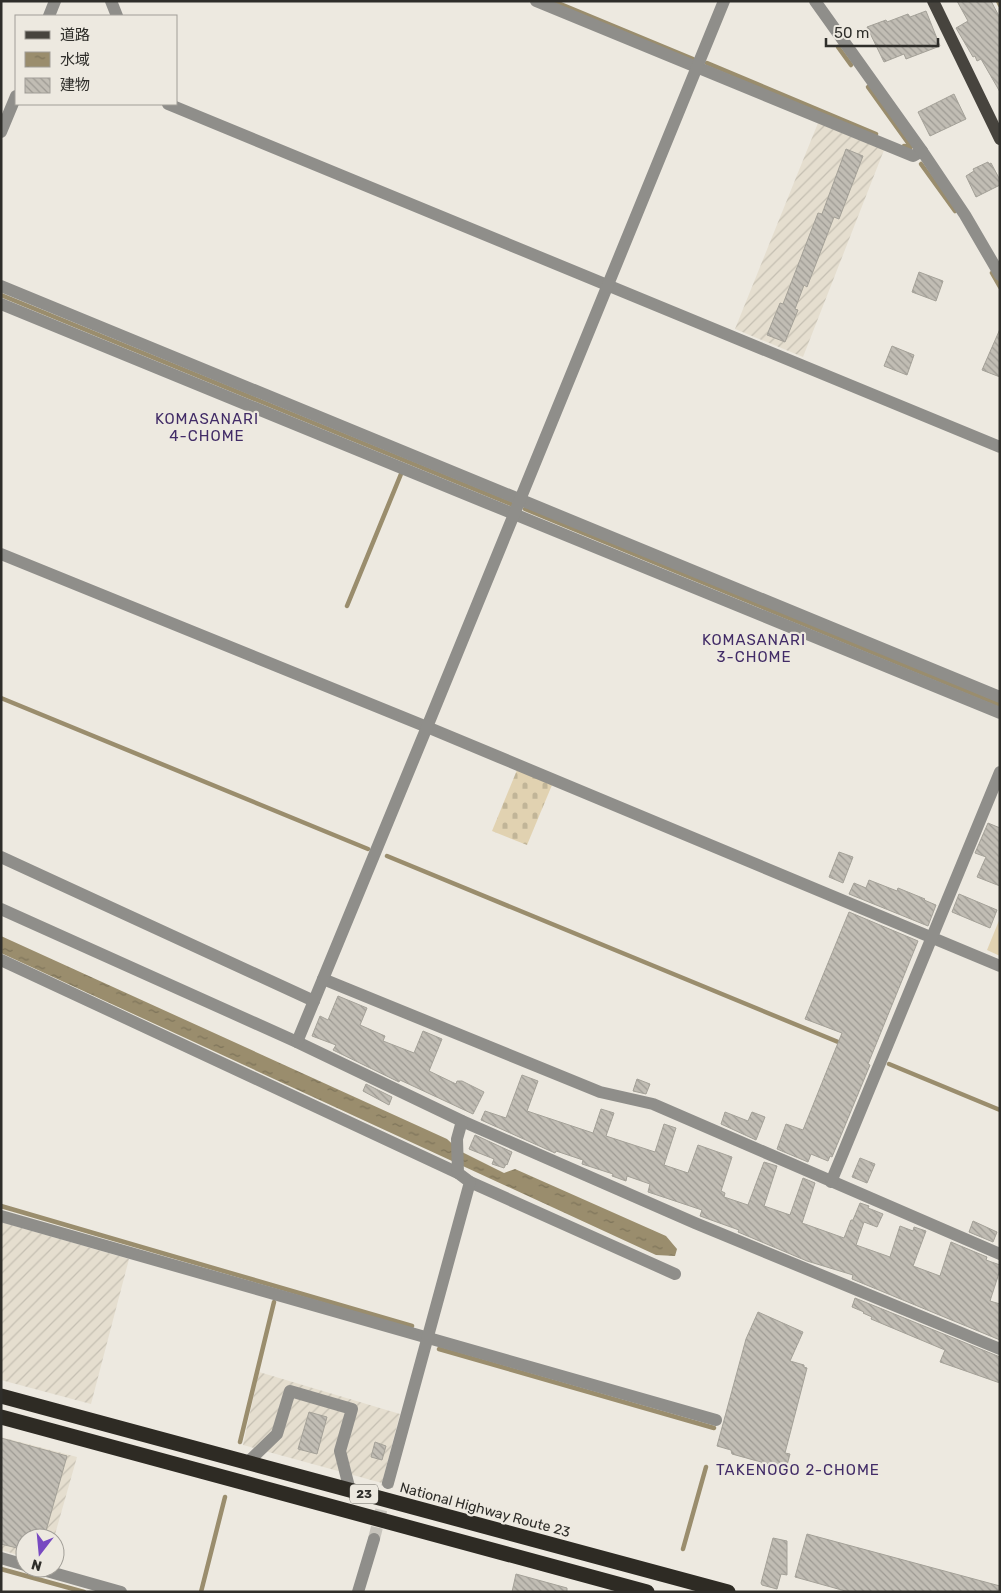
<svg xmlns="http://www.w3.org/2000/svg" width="1001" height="1593" viewBox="0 0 1001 1593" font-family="Rubik,'Noto Sans JP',sans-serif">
  <defs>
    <pattern id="industrial-furrows" width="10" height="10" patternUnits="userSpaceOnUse" patternTransform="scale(1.25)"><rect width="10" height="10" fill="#e5decf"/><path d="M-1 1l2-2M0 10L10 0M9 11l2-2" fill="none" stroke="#c5bfb2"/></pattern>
    <pattern id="cemetery-stones" width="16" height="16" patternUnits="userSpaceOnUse" patternTransform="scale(1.25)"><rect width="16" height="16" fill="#e1d2b1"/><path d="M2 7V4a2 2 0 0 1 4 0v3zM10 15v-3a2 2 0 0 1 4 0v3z" fill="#c1b598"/></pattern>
    <pattern id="water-ripples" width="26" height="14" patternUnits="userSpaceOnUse" patternTransform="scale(1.25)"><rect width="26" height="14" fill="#9a8d6d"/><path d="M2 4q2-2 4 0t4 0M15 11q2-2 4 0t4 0" fill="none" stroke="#7e745a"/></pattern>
    <pattern id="building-back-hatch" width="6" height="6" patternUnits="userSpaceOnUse" patternTransform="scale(1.25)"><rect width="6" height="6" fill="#c1bdb4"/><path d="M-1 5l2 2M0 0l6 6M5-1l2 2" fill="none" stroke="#9d9a93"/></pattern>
  </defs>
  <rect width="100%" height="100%" fill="#ede9e0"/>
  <g fill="url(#industrial-furrows)">
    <polygon points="818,123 884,150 803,357 735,329"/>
    <polygon points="1,1222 129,1259 91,1404 1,1380"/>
    <polygon points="259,1372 400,1414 382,1483 243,1445"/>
    <polygon points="1,1437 77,1457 54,1538 25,1538 25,1557 1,1550"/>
  </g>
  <polygon fill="url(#cemetery-stones)" points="517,770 552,785 527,845 492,831"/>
  <polygon fill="#e1d2b1" points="1000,918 1000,956 987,950"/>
  <polygon fill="url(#water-ripples)" points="1,936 447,1139 460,1151 504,1173 515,1169 666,1236 677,1249 675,1256 656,1255 1,953"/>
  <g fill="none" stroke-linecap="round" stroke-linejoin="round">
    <g stroke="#9a8d6d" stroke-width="4.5">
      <polyline points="553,1 693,59"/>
      <polyline points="998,1 1000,5"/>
      <polyline points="838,47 851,65"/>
      <polyline points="707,63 876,134"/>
      <polyline points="868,87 911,147 904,146"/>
      <polyline points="921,164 955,211"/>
      <polyline points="992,273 1000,287"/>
      <polyline points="1,295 511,504"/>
      <polyline points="525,509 1000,705"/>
      <polyline points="347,606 401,474"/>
      <polyline points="1,698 368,849"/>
      <polyline points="387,856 843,1044"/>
      <polyline points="889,1064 1000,1110"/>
      <polyline points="1,1206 412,1326"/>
      <polyline points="439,1349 714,1428"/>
      <polyline points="240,1442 274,1302"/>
      <polyline points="683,1549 706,1467"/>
      <polyline points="1,1569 84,1592"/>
      <polyline points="201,1592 225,1497"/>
    </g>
  </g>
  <g fill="url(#building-back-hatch)" stroke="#a4a198">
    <polygon points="957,1 991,1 1000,18 1000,92 981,59 977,61 975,56 973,57 956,28 968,21"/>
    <polygon points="926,11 940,46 906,59 904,54 884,62 867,27 886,20 887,22 908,14 910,17"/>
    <polygon points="954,94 966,119 930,136 918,112"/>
    <polygon points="846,149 863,156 839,219 834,217 807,287 804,285 795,309 798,310 785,342 767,335 780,303 783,304 818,213 822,214"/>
    <polygon points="988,162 989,164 991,163 1000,180 1000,185 976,197 966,176 974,171 973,169"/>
    <polygon points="919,272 943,281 936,301 912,292"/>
    <polygon points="1000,329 1000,377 982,370"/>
    <polygon points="892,346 914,355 907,375 884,366"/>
    <polygon points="988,823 1000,828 1000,886 977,877 986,857 975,853"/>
    <polygon points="839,852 853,857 843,883 829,877"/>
    <polygon points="869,880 897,891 898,888 925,899 924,900 936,905 928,926 849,894 854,883 866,888"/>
    <polygon points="959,894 997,910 990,928 952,912"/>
    <polygon points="849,912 918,941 868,1064 870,1065 832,1157 830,1156 828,1161 811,1154 808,1162 777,1149 786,1124 803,1130 842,1033 805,1019"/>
    <polygon points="338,996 367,1008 360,1025 385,1036 383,1041 414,1053 423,1031 442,1039 429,1071 456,1084 457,1081 462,1081 484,1092 473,1114 400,1080 399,1082 333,1050 336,1045 312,1036 320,1016 328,1020"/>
    <polygon points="522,1075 538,1081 527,1111 593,1133 601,1109 614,1113 606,1136 655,1152 664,1124 676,1128 664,1165 688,1173 698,1145 732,1157 721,1191 725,1193 724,1197 748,1205 764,1162 777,1166 764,1206 790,1215 803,1178 815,1183 802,1223 844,1238 851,1220 853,1220 860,1203 869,1206 868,1208 883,1214 877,1227 864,1222 856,1245 890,1257 900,1226 913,1231 914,1227 926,1231 913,1266 940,1276 951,1242 987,1257 986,1260 1000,1265 1000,1270 990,1301 1000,1304 1000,1340 852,1279 853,1275 807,1261 738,1232 739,1230 700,1216 702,1210 648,1192 650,1184 627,1176 626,1181 612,1176 613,1174 582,1164 583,1160 556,1151 555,1153 481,1120 485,1111 506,1118"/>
    <polygon points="637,1079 650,1084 646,1094 633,1091"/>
    <polygon points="366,1084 392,1097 389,1105 363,1091"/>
    <polygon points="725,1112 748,1121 752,1112 765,1117 756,1140 721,1124"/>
    <polygon points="475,1135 512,1152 507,1165 506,1164 504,1168 492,1164 494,1159 469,1149"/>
    <polygon points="860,1158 875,1164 867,1183 852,1177"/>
    <polygon points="973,1221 997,1232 993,1242 969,1232"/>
    <polygon points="855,1298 1000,1357 1000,1383 940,1362 945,1350 871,1319 872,1317 863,1313 864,1312 852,1307"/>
    <polygon points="758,1312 803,1332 790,1361 804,1365 804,1367 807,1368 785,1453 790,1454 786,1469 732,1454 731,1450 717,1446 746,1339"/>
    <polygon points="309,1412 327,1417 317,1454 298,1449"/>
    <polygon points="1,1438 67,1456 44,1538 25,1538 25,1550 1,1544"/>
    <polygon points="375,1442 386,1446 382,1460 371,1457"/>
    <polygon points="807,1534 1000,1586 1000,1592 849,1592 795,1577"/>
    <polygon points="773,1538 787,1541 787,1575 781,1574 777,1589 762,1585 761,1583"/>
    <polygon points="516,1574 567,1588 567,1592 512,1592"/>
  </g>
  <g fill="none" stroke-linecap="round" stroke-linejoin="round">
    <polyline stroke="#c7c4bc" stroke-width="12" stroke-dasharray="12 6" stroke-linecap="butt" points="374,1539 388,1483"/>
    <g stroke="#8f8e8a" stroke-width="12">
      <polyline points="111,1 117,16"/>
      <polyline points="536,1 913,156 922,151"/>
      <polyline points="815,1 922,151 965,215 1000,275"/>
      <polyline points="49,16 55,1"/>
      <polyline points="168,104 1000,447"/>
      <polyline points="1,132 16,96"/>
      <polyline points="1,286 1000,697"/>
      <polyline points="1,304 1000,713"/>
      <polyline points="1,554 427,727 1000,966"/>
      <polyline points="1,857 314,1001"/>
      <polyline points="1,909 297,1042 462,1121 695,1223 1000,1349"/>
      <polyline points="1,960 458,1173"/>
      <polyline points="323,979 600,1092 653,1104 1000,1254"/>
      <polyline points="297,1042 427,727 724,1"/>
      <polyline points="470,1182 675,1274"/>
      <polyline points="831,1182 1000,772"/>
      <polyline points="1,1216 716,1420"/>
      <polyline points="247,1463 277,1434 290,1391 352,1409 340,1451 350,1491"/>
      <polyline points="388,1483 470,1182 458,1173 457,1139 462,1121"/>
      <polyline points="1,1558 25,1565"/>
      <polyline points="36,1568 121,1592"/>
      <polyline points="358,1592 374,1539"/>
    </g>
    <polyline stroke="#47443e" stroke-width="12" points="933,1 1000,139"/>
    <g stroke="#2e2b24" stroke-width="15">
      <polyline points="1,1396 728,1592"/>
      <polyline points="1,1417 647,1592"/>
    </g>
  </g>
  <g text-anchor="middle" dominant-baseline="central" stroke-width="4.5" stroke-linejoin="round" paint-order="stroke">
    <rect fill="#ede9e0" stroke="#686661" stroke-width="1" x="350" y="1484.5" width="28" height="19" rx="4"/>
    <g font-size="12" font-weight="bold" fill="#2f2e2a">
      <text x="364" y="1494">23</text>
    </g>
    <g font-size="14" fill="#2f2e2a" stroke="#ede9e0">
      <text transform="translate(485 1510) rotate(15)">National Highway Route 23</text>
    </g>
    <g font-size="15" letter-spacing="1" fill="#422c67" stroke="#ede9e0">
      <text x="207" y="419">KOMASANARI<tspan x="207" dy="17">4-CHOME</tspan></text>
      <text x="754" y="640">KOMASANARI<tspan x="754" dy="17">3-CHOME</tspan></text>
      <text x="798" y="1470">TAKENOGO 2-CHOME</text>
    </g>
  </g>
  <rect width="1001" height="1593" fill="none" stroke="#2f2e2a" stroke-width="5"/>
  <rect x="15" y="15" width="162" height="90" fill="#ede9e0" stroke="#a19e97"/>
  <rect x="25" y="31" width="25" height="8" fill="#47443e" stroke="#a19e97"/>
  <text x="60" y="40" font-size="15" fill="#2f2e2a">道路</text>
  <rect x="25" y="52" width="25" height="15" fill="url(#water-ripples)" stroke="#a19e97"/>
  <text x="60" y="65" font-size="15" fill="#2f2e2a">水域</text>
  <rect x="25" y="78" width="25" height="15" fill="url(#building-back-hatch)" stroke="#a19e97"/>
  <text x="60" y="90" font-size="15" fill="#2f2e2a">建物</text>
  <g transform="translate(40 1553) rotate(196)"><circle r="24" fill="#ede9e0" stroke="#a19e97"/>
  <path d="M0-4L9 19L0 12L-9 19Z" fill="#7849c1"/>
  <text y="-8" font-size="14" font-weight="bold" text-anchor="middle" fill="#2f2e2a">N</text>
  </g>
  <path d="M826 38v8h112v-8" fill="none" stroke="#2f2e2a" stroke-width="2.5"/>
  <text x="834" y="38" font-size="15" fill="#2f2e2a" stroke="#ede9e0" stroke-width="4" paint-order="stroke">50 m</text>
</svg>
